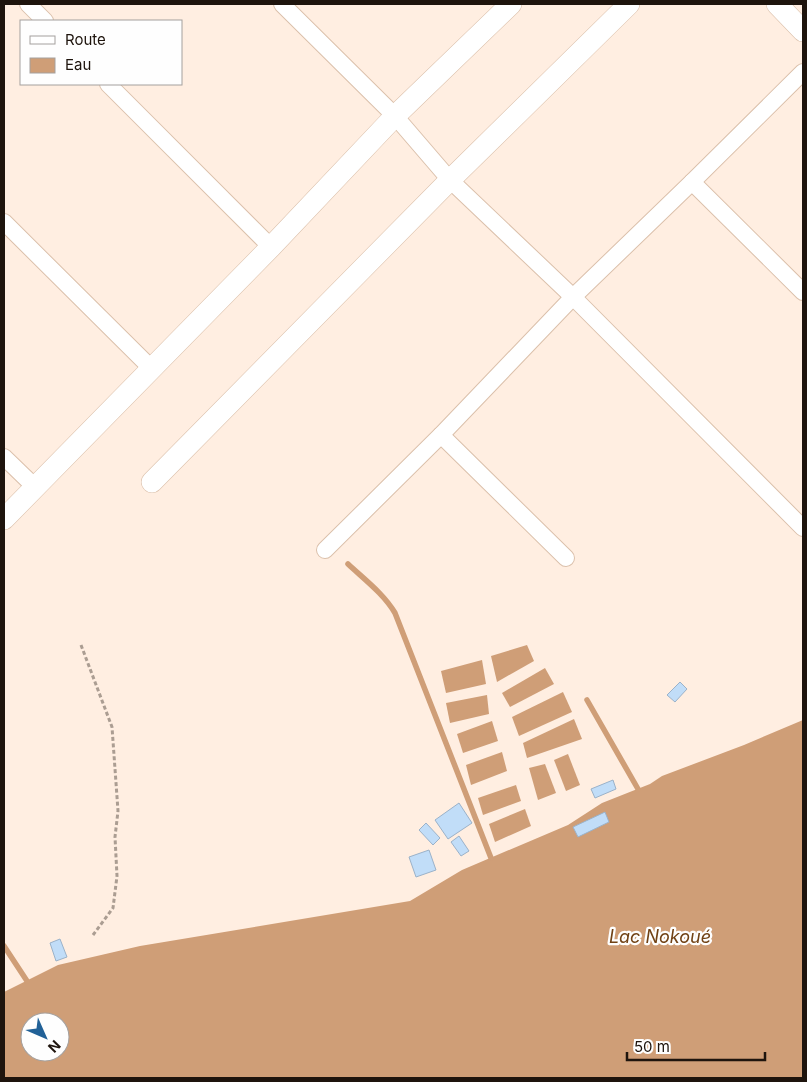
<svg xmlns="http://www.w3.org/2000/svg" width="807" height="1082" viewBox="0 0 807 1082" font-family="Inter,sans-serif">
  <rect width="100%" height="100%" fill="#ffeee1"/>
  <g fill="#cf9e77" fill-rule="evenodd">
    <polygon points="527,645 534,661 497,682 491,656"/>
    <polygon points="482,660 486,684 446,693 441,671"/>
    <polygon points="545,668 554,684 510,707 502,693"/>
    <polygon points="563,692 572,712 519,736 512,717"/>
    <polygon points="487,695 489,714 450,723 446,703"/>
    <polygon points="574,719 582,739 527,758 523,743"/>
    <path d="M803,720V1078H4V992L58,965L140,946L410,901L462,870L568,825L602,803L650,784L662,776L744,745ZM30,1022H60V1052H30Z"/>
    <polygon points="492,721 498,741 463,753 457,734"/>
    <polygon points="502,752 507,771 471,785 466,765"/>
    <polygon points="568,754 580,785 566,791 554,760"/>
    <polygon points="545,764 556,793 538,800 529,768"/>
    <polygon points="516,785 521,801 483,815 478,798"/>
    <polygon points="525,809 531,826 495,842 489,824"/>
  </g>
  <g fill="none" stroke-linecap="round" stroke-linejoin="round">
    <g stroke="#cf9e77" stroke-width="5.5">
      <path d="M348,564C364,579 384,594 395,613L491,858"/>
      <polyline points="587,700 638,789"/>
      <polyline points="4,946 27,981"/>
    </g>
  </g>
  <g fill="#c1ddf8" stroke="#9bb2c9">
    <polygon points="680,682 687,689 675,702 667,695"/>
    <polygon points="613,780 616,789 595,798 591,789"/>
    <polygon points="459,803 472,823 448,839 435,820"/>
    <polygon points="605,812 609,822 578,837 573,827"/>
    <polygon points="426,823 440,838 433,845 419,830"/>
    <polygon points="459,836 469,851 461,856 451,842"/>
    <polygon points="429,850 436,870 416,877 409,857"/>
    <polygon points="60,939 67,957 56,961 50,943"/>
  </g>
  <g fill="none" stroke-linecap="round" stroke-linejoin="round">
    <g stroke="#dbc0ab" stroke-width="18">
      <g id="minor">
        <polyline points="28,4 45,21"/>
        <polyline points="282,4 395,116 450,180 573,297 803,528"/>
        <polyline points="108,84 271,247"/>
        <polyline points="692,182 803,292"/>
        <polyline points="4,222 151,368"/>
        <polyline points="441,435 566,558"/>
        <polyline points="4,457 35,487"/>
        <polyline points="325,550 441,435 573,297 692,182 803,72"/>
      </g>
    </g>
    <g stroke="#dbc0ab" stroke-width="22">
      <g id="tertiary">
        <polyline points="777,4 803,31"/>
        <polyline points="152,482 450,180 629,4"/>
        <polyline points="4,519 271,247 395,116 511,4"/>
      </g>
    </g>
    <polyline stroke="#ab9d92" stroke-width="3" stroke-dasharray="4 2.5" stroke-linecap="butt" points="81,645 112,727 118,811 115,837 117,876 113,908 93,935"/>
    <use href="#minor" stroke="#fff" stroke-width="16"/>
    <use href="#tertiary" stroke="#fff" stroke-width="21"/>
  </g>
  <g text-anchor="middle" dominant-baseline="central" stroke-width="4.5" stroke-linejoin="round" paint-order="stroke">
    <g font-size="18" font-style="italic" fill="#714215" stroke="#fefefe">
      <text x="660" y="936">Lac Nokoué</text>
    </g>
  </g>
  <rect width="807" height="1082" fill="none" stroke="#1e140d" stroke-width="10"/>
  <rect x="20" y="20" width="162" height="65" fill="#fefefe" stroke="#a4a09e"/>
  <rect x="30" y="36" width="25" height="8" fill="#ffffff" stroke="#a4a09e"/>
  <text x="65" y="45" font-size="15" fill="#1e140d">Route</text>
  <rect x="30" y="58" width="25" height="15" fill="#cf9e77" stroke="#a4a09e"/>
  <text x="65" y="70" font-size="15" fill="#1e140d">Eau</text>
  <g transform="translate(45 1037) rotate(135)"><circle r="24" fill="#fefefe" stroke="#a4a09e"/>
  <path d="M0-4L9 19L0 12L-9 19Z" fill="#216197"/>
  <text y="-8" font-size="14" font-weight="bold" text-anchor="middle" fill="#1e140d">N</text>
  </g>
  <path d="M627 1052v8h138v-8" fill="none" stroke="#1e140d" stroke-width="2.5"/>
  <text x="634" y="1052" font-size="15" fill="#1e140d" stroke="#fefefe" stroke-width="4" paint-order="stroke">50 m</text>
</svg>
